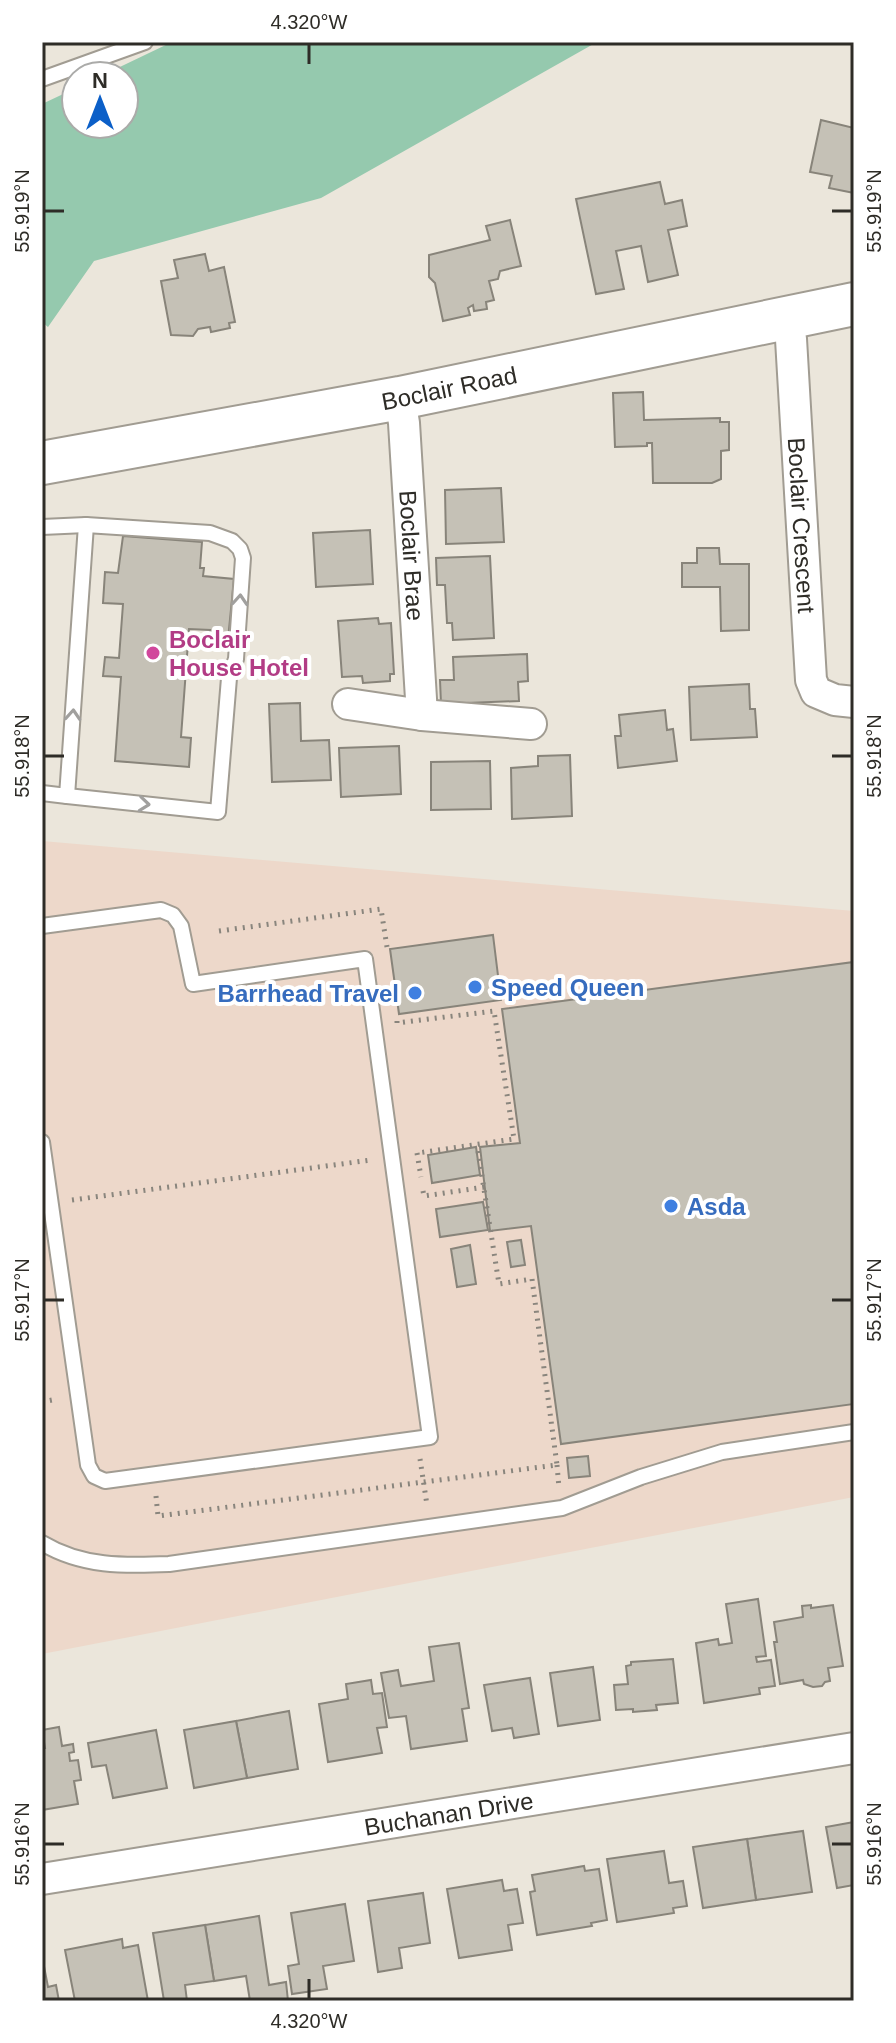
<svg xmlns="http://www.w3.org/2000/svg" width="896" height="2043" viewBox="0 0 896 2043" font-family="Arial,sans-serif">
  <rect width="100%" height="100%" fill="#ebe6db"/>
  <polygon fill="#edd8ca" points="42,841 854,911 854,1497 42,1654"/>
  <polygon fill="#95c9ae" points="172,42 597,42 321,198 94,261 48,327 42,322 42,104 76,88 76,124 124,124 124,76 101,76"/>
  <g fill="#c5c1b6" stroke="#88847a" stroke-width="2">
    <polygon points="821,120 854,128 854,193 829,188 832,176 810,172"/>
    <polygon points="660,182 665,204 682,200 687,226 668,230 678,275 648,282 641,246 616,251 624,289 596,294 576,199"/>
    <polygon points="510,220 521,266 500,271 498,279 489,281 494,300 486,302 487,309 474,311 473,305 468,308 470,315 443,321 435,283 429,277 429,255 490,240 486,226"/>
    <polygon points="205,254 209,271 224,267 235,322 229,323 230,328 211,332 210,327 198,329 193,336 171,335 161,281 178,278 174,260"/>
    <polygon points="643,392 644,420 720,418 720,422 729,422 729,450 721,451 721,479 712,483 653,483 652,443 647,443 647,446 615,447 613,393"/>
    <polygon points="501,488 504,542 446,544 445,490"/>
    <polygon points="370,530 373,584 316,587 313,533"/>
    <polygon points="123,536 202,542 200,568 204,568 203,576 234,579 227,649 208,648 210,630 189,629 181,737 191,738 189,767 115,761 121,677 103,676 105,657 119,658 123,604 103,603 105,572 118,573"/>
    <polygon points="697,548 719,548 720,564 749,564 749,630 721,631 720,587 682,587 682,563 697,563"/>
    <polygon points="490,556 494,638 453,640 452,623 447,623 445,585 437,585 436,558"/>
    <polygon points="378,618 379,624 391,623 394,674 390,674 390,681 363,683 362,676 342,677 338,621"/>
    <polygon points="527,654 528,681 518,682 519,701 441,704 440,680 454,680 453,657"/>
    <polygon points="749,684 750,709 755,709 757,737 691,740 689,687"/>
    <polygon points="300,703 301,741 329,740 331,780 272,782 269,704"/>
    <polygon points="665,710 667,730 673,729 677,761 618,768 615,736 621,736 619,715"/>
    <polygon points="399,746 401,794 341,797 339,748"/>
    <polygon points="570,755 572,816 512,819 511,768 538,766 538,756"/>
    <polygon points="490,761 491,809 431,810 431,762"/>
    <polygon points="493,935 501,1000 399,1014 390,949"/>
    <polygon points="853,945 854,946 854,1404 561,1444 531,1226 490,1231 480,1147 520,1143 502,1009 853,962"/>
    <polygon points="476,1147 480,1175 432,1183 428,1155"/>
    <polygon points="483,1202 488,1230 440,1237 436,1209"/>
    <polygon points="521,1240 525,1265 511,1267 507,1242"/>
    <polygon points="470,1245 476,1284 457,1287 451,1249"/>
    <polygon points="588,1456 590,1476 569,1478 567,1458"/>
    <polygon points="758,1599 766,1656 756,1657 757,1662 771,1660 775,1686 759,1688 760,1694 704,1703 696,1643 718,1639 719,1645 732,1643 726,1604"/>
    <polygon points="811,1605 811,1608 833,1605 843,1666 828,1668 830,1681 825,1682 822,1686 813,1687 804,1684 803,1680 780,1684 774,1642 777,1642 774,1622 803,1617 802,1606"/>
    <polygon points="459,1643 469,1708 462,1709 467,1741 411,1749 406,1716 389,1718 381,1673 398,1670 401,1686 434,1681 429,1647"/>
    <polygon points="673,1659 678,1703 656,1705 657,1710 633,1712 633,1709 616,1710 614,1685 628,1684 626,1666 631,1665 631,1662"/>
    <polygon points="593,1667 600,1720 558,1726 550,1673"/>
    <polygon points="530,1678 539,1734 514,1738 512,1728 492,1731 484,1685"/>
    <polygon points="371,1680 373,1694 382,1693 387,1727 377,1728 382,1753 328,1762 319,1704 348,1699 346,1684"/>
    <polygon points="289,1711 298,1769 247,1778 236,1721"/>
    <polygon points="236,1721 247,1778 194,1788 184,1730"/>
    <polygon points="59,1727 62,1746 73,1744 74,1752 69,1753 70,1761 78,1760 81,1780 74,1781 78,1804 42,1810 42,1748 45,1748 42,1730"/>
    <polygon points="156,1730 167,1788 113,1798 106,1765 92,1767 88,1743"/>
    <polygon points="854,1822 854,1885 837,1888 826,1827"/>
    <polygon points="803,1831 812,1892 756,1900 747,1839"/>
    <polygon points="747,1839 756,1900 703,1908 693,1847"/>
    <polygon points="664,1851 669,1883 683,1881 687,1906 673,1908 674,1913 617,1922 607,1859"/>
    <polygon points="584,1866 585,1871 599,1869 607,1920 591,1923 592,1926 537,1935 530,1892 535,1891 532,1875"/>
    <polygon points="502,1880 504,1891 517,1889 523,1923 508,1925 512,1950 459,1958 447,1889"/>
    <polygon points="423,1893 430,1943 399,1948 402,1968 378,1972 368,1901"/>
    <polygon points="345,1904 354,1961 323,1966 327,1989 292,1994 288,1966 299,1964 291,1913"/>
    <polygon points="259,1916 269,1985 286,1982 288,2001 250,2001 246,1976 214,1981 205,1925"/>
    <polygon points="205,1925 214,1981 185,1985 187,2001 164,2001 153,1933"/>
    <polygon points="122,1939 123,1948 138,1945 148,2001 75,2001 65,1950"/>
    <polygon points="42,1956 48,1987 56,1985 59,2001 42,2001"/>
  </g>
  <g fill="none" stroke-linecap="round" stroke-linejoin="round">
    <g stroke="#a19c92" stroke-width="18">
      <g id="lane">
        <polyline points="42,79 145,42"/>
        <polyline points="42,527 86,525 210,533 232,541 240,549 243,558 236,659 229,678 218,812 67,796"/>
        <polyline points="42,793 67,796 86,525"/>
        <polyline points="42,926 161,910 173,915 181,926 193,984 365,959 430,1437 105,1481 94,1476 88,1465 42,1142"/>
        <path d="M42,1543C82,1567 124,1566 169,1564L562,1508L641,1477L722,1452L854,1432"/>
      </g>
    </g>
    <g stroke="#a19c92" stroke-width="34">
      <g id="street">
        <path id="s1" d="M787,318L791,339L811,680L816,692L835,700L854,702"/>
        <path id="s2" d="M400,398L404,423L422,715"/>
        <polyline points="348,704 422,715 531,724"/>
        <path id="s3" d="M42,1879L854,1748"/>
      </g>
    </g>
    <g stroke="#a19c92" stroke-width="46">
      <g id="secondary">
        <path id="s4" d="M42,463L400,398L854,304"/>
      </g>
    </g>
    <g stroke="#89857d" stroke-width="5" stroke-dasharray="2 6" stroke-linecap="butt">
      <polyline points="42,662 46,662"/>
      <polyline points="219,931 381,909 387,947"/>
      <polyline points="397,1021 397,1023 494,1011 514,1139 418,1153"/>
      <polyline points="417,1153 421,1177"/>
      <polyline points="423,1191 424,1196 485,1187"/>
      <polyline points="72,1200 371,1160"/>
      <polyline points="42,1402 57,1399"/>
      <polyline points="420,1459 427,1505"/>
      <polyline points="557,1465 559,1488"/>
      <polyline points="156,1496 158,1516 557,1465 532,1279 499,1284 477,1145"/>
    </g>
    <use href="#lane" stroke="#fff" stroke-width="14"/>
    <use href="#street" stroke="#fff" stroke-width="30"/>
    <use href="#secondary" stroke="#fff" stroke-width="42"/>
  </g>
  <defs><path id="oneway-chevron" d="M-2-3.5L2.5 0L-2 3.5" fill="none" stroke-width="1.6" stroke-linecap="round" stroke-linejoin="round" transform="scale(2)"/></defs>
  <g stroke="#a1a09e">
    <use href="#oneway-chevron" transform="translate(240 600) rotate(-86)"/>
    <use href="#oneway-chevron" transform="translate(73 715) rotate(-86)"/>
    <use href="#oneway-chevron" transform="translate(144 804) rotate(6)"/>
  </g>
  <path fill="none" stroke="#2e2c27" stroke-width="3" d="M309,44V64M44,211H64M832,211H852M44,756H64M832,756H852M44,1300H64M832,1300H852M44,1844H64M832,1844H852M309,1979V1999"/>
  <circle fill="#d1479c" stroke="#fff" stroke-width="3" cx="153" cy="653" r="8"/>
  <g fill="#3f7fe0" stroke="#fff" stroke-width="3">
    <circle cx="475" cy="987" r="8"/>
    <circle cx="415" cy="993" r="8"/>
    <circle cx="671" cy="1206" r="8"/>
  </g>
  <g text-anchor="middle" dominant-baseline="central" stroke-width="8" stroke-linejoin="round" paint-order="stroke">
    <g font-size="24" fill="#2e2c27" stroke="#fff">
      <text stroke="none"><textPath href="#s4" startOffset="414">Boclair Road</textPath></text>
      <text stroke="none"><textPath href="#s1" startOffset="208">Boclair Crescent</textPath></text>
      <text stroke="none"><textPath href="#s2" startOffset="158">Boclair Brae</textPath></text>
      <text stroke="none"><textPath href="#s3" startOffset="412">Buchanan Drive</textPath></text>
    </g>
    <g font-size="24" font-weight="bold" fill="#b23c85" stroke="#fff" text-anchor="start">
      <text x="169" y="639">Boclair<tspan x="169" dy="28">House Hotel</tspan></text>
    </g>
    <g font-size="24" font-weight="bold" fill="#366cbe" stroke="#fff" text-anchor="start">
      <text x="491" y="987">Speed Queen</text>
      <text x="399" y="993" text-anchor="end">Barrhead Travel</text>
      <text x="687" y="1206">Asda</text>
    </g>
  </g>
  <rect width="896" height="2043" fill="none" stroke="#ffffff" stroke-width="88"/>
  <g transform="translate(100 100)"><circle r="38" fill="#ffffff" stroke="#ababa9" stroke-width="2"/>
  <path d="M0-6L14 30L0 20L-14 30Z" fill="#0b5fc8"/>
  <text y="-12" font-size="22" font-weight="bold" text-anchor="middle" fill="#2e2c27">N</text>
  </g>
  <rect x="44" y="44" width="808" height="1955" fill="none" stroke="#2e2c27" stroke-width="3"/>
  <g font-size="20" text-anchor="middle" fill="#2e2c27">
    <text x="309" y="29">4.320°W</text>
    <text transform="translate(22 211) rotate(-90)" y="7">55.919°N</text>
    <text transform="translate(874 211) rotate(-90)" y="7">55.919°N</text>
    <text transform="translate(22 756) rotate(-90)" y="7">55.918°N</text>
    <text transform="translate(874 756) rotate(-90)" y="7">55.918°N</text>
    <text transform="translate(22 1300) rotate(-90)" y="7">55.917°N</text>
    <text transform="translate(874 1300) rotate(-90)" y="7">55.917°N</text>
    <text transform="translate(22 1844) rotate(-90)" y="7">55.916°N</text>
    <text transform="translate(874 1844) rotate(-90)" y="7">55.916°N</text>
    <text x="309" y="2028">4.320°W</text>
  </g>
</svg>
